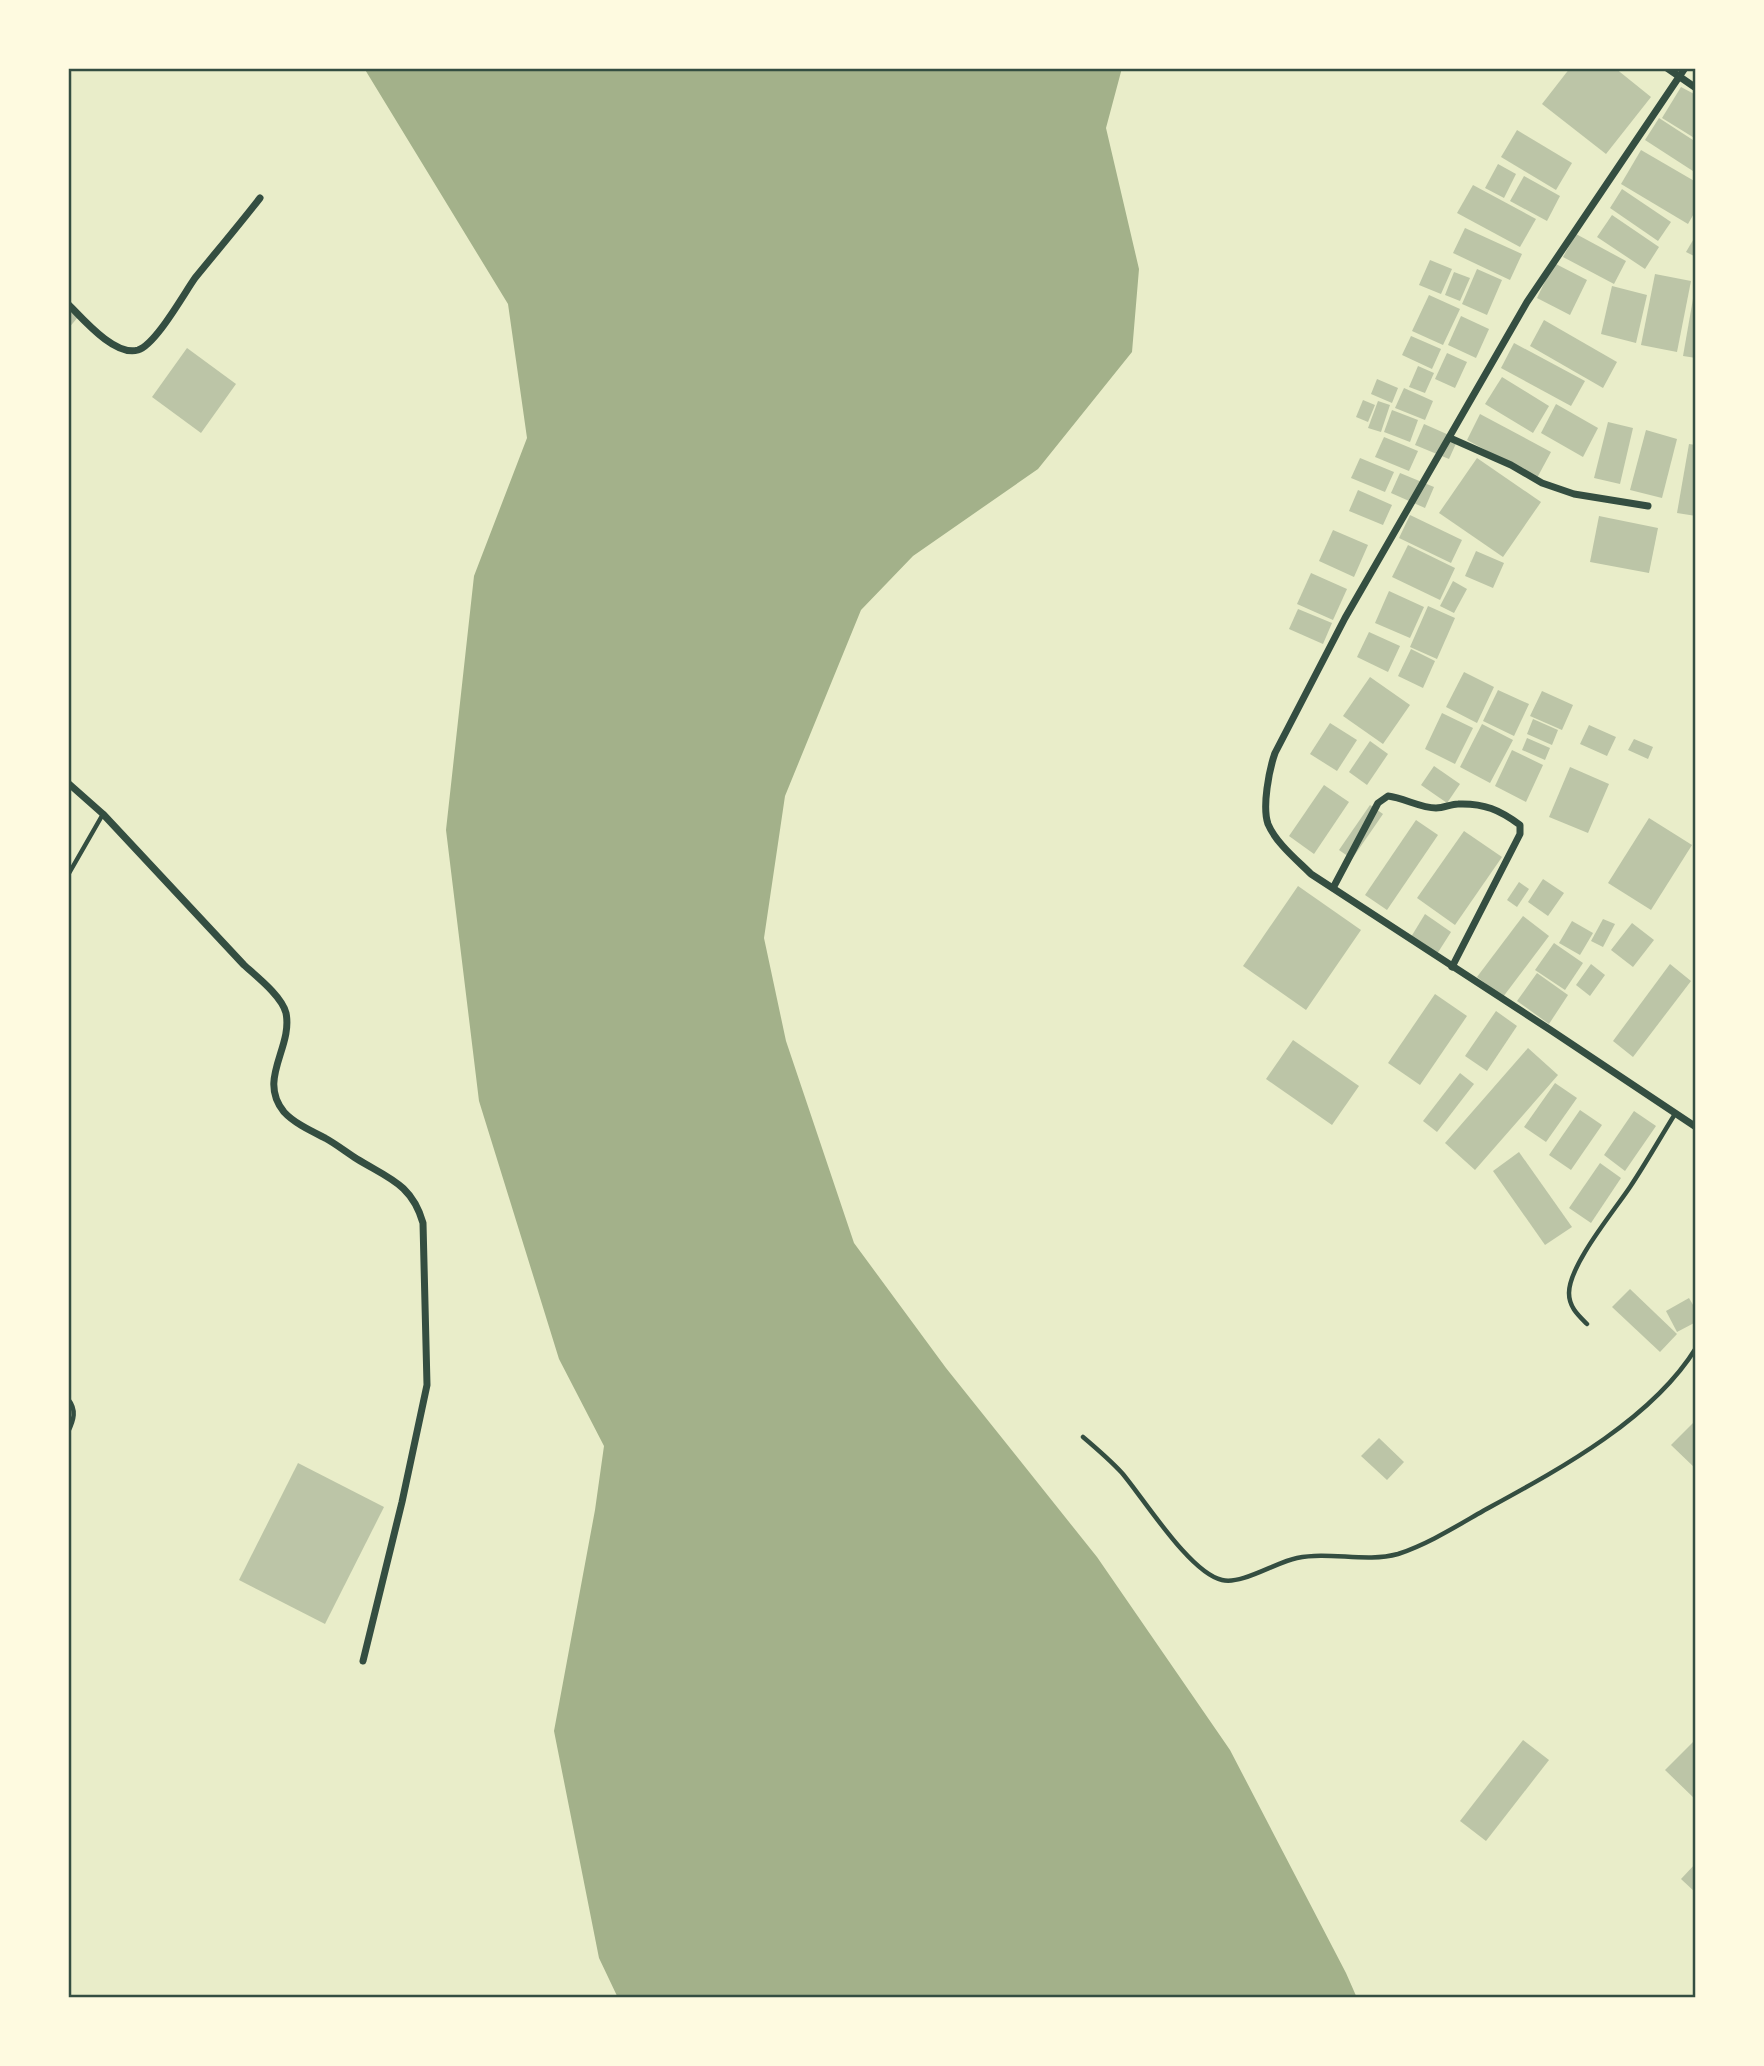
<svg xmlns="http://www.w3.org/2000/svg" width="1764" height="2066" viewBox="0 0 1764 2066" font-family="Inter,sans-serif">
  <rect width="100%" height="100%" fill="#e9edc9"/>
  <polygon fill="#a3b18a" points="364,68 1122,68 1106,128 1139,269 1132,352 1038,469 913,556 861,610 785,796 764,938 786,1041 854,1243 946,1368 1097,1557 1230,1750 1346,1973 1357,1998 618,1998 599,1958 554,1731 595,1510 604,1446 559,1359 479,1101 446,830 474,576 527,438 508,304"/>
  <g fill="#bcc5a7">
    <polygon points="1570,68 1615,68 1651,97 1606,154 1542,104"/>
    <polygon points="1681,87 1696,95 1696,139 1662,118"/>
    <polygon points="1659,118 1696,142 1696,173 1645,140"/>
    <polygon points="1517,130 1572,163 1556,190 1501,157"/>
    <polygon points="1641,150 1696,182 1696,210 1688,224 1621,184"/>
    <polygon points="1498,164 1516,174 1504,198 1485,188"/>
    <polygon points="1524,176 1560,196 1547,221 1510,201"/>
    <polygon points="1473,185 1536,219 1520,247 1457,213"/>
    <polygon points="1622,189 1671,222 1658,241 1610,208"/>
    <polygon points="1612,215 1659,247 1645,269 1597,237"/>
    <polygon points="1465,228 1522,254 1510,280 1453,253"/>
    <polygon points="1576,234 1626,261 1614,284 1563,257"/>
    <polygon points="1696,235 1696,257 1686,252"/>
    <polygon points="1430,260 1452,269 1441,294 1419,285"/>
    <polygon points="1554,263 1587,280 1570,315 1537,298"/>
    <polygon points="1477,269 1502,280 1487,315 1462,304"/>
    <polygon points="1454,272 1470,278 1460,301 1445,295"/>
    <polygon points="1655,274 1691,281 1677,352 1641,345"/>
    <polygon points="1612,286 1647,295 1636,343 1601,334"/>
    <polygon points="1694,293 1696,293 1696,358 1683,356"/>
    <polygon points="1429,295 1460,309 1443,345 1412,331"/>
    <polygon points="68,310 78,317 68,329"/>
    <polygon points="1461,316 1489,329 1476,358 1448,345"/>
    <polygon points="1544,320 1617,362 1603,388 1530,346"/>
    <polygon points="1411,336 1441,349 1432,369 1402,355"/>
    <polygon points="1514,343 1585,381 1571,406 1501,368"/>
    <polygon points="187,348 236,384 201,433 152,397"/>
    <polygon points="1447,353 1467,362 1455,388 1435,379"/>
    <polygon points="1418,366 1434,373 1425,393 1409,387"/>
    <polygon points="1502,377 1549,406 1533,433 1485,404"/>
    <polygon points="1377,379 1398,388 1392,403 1371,394"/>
    <polygon points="1404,388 1433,401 1425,420 1395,408"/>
    <polygon points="1363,400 1375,405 1368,422 1356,417"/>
    <polygon points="1378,401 1390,405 1381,432 1368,428"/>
    <polygon points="1556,404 1598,428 1583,457 1541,433"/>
    <polygon points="1392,410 1418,420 1410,442 1384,432"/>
    <polygon points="1480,414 1551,452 1537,478 1467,440"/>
    <polygon points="1608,422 1633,428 1620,484 1594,478"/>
    <polygon points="1424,424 1458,439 1449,459 1415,445"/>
    <polygon points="1646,430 1677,439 1662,498 1630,490"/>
    <polygon points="1384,437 1418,451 1409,471 1375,457"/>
    <polygon points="1689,444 1696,445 1696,516 1677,513"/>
    <polygon points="1360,458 1394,472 1385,492 1351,478"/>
    <polygon points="1477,458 1541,502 1503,557 1439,513"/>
    <polygon points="1400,473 1434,487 1425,508 1391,493"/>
    <polygon points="1358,490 1392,505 1383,525 1349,511"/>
    <polygon points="1410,515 1462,540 1451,563 1399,538"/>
    <polygon points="1599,516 1658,528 1649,573 1590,562"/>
    <polygon points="1333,530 1368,545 1354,577 1319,561"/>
    <polygon points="1408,545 1455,568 1440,600 1392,577"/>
    <polygon points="1476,551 1504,563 1493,588 1465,576"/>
    <polygon points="1311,573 1347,589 1333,620 1297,604"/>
    <polygon points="1453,581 1467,589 1454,613 1440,606"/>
    <polygon points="1389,591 1424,607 1410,638 1375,623"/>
    <polygon points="1428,606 1455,618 1437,659 1410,647"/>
    <polygon points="1298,609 1332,623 1323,644 1289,629"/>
    <polygon points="1369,632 1400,646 1388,672 1357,657"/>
    <polygon points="1411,649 1435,661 1423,688 1398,676"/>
    <polygon points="1464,672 1494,687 1477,723 1446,707"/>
    <polygon points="1370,677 1410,705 1383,744 1343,716"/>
    <polygon points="1498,690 1529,704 1514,736 1483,721"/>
    <polygon points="1542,691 1573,705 1562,730 1530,716"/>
    <polygon points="1442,713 1473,728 1455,764 1425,749"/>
    <polygon points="1533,719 1558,730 1552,745 1527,734"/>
    <polygon points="1330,723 1357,740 1337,771 1310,754"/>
    <polygon points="1482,724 1513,740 1490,783 1460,767"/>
    <polygon points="1589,725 1616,737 1607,756 1580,744"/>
    <polygon points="1527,738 1550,748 1545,760 1522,750"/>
    <polygon points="1634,739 1653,747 1648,759 1628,750"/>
    <polygon points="1370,741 1388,754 1367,785 1349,772"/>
    <polygon points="1512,750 1543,765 1526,802 1495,786"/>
    <polygon points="1434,766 1460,784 1447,803 1421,785"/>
    <polygon points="1570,767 1609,784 1588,833 1549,817"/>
    <polygon points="1324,785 1349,802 1314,854 1289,836"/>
    <polygon points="1370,805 1383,814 1352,859 1339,850"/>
    <polygon points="1649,818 1692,845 1651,910 1608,883"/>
    <polygon points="1416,820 1438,835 1387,910 1365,895"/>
    <polygon points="1464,831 1502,857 1455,925 1417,898"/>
    <polygon points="1543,879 1564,893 1548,916 1528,902"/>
    <polygon points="1519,882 1529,889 1517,907 1507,900"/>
    <polygon points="1298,886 1361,930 1306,1010 1243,966"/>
    <polygon points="1425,914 1451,932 1437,954 1411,937"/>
    <polygon points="1523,916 1549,936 1503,997 1477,977"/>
    <polygon points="1603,919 1615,924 1603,947 1591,941"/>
    <polygon points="1572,921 1593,933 1580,955 1559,943"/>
    <polygon points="1632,923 1654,940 1633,967 1611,950"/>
    <polygon points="1554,943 1583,963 1565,990 1535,970"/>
    <polygon points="1591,964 1605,975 1590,996 1576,985"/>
    <polygon points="1670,964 1691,981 1633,1057 1613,1041"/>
    <polygon points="1537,973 1568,995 1549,1024 1517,1001"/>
    <polygon points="1435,994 1467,1016 1420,1085 1388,1063"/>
    <polygon points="1496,1011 1517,1026 1487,1071 1465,1056"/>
    <polygon points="1293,1040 1359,1086 1332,1125 1266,1079"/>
    <polygon points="1528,1048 1558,1075 1475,1170 1445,1143"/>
    <polygon points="1460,1073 1474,1084 1437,1132 1423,1121"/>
    <polygon points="1555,1083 1577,1098 1546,1142 1524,1127"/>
    <polygon points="1580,1110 1602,1125 1571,1170 1549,1155"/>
    <polygon points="1634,1111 1656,1126 1625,1171 1604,1155"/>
    <polygon points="1519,1152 1572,1227 1545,1245 1493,1171"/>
    <polygon points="1600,1163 1621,1178 1591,1223 1569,1208"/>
    <polygon points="1630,1289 1677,1334 1660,1352 1612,1307"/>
    <polygon points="1689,1298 1696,1310 1696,1322 1677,1332 1666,1311"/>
    <polygon points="1696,1420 1696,1469 1671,1445"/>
    <polygon points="1379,1438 1404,1462 1387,1480 1361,1456"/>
    <polygon points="298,1463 384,1507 325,1624 239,1580"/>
    <polygon points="1696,1739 1696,1800 1665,1770"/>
    <polygon points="1523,1740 1549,1760 1486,1841 1460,1821"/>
    <polygon points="1696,1863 1696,1893 1681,1879"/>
  </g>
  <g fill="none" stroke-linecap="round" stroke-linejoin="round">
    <g stroke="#344e41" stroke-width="4.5">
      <polyline points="68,875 103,814"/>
      <path d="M1587,1324C1578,1315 1569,1307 1569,1293C1569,1265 1614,1211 1630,1187C1646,1163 1660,1138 1675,1114"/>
      <path d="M68,1399C77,1410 74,1420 68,1432"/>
      <path d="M1083,1437C1096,1448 1110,1460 1122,1473C1144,1499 1190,1573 1222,1580C1242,1585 1276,1562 1297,1558C1330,1551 1365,1563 1398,1554C1428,1544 1455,1527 1483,1511C1556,1471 1651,1421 1696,1348"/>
    </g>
    <g stroke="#344e41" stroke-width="7">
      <polyline points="1667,68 1696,88"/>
      <path d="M1685,68L1527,302L1345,618L1275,753C1269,770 1262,807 1268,824C1276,843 1297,860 1311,874L1549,1029L1696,1127"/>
      <path d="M68,304C83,319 115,357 138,350C156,344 183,295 195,278C217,251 239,225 260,198"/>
      <polyline points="1450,438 1511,465 1542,483 1574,494 1648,506"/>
      <path d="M68,783L103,814L244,965C256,976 282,996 286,1013C293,1048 257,1079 284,1112C294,1123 311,1131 325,1138C336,1144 346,1152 357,1159C388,1178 412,1184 423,1223L427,1385L402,1502L363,1661"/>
      <path d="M1333,888L1378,803L1388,796C1404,798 1421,808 1436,808C1444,808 1451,804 1458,804C1484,803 1500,810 1520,825V834L1452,967"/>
    </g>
  </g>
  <rect width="1764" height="2066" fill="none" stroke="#fefae0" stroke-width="140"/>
  <rect x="70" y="70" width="1624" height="1926" fill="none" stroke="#344e41" stroke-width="2.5"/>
</svg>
